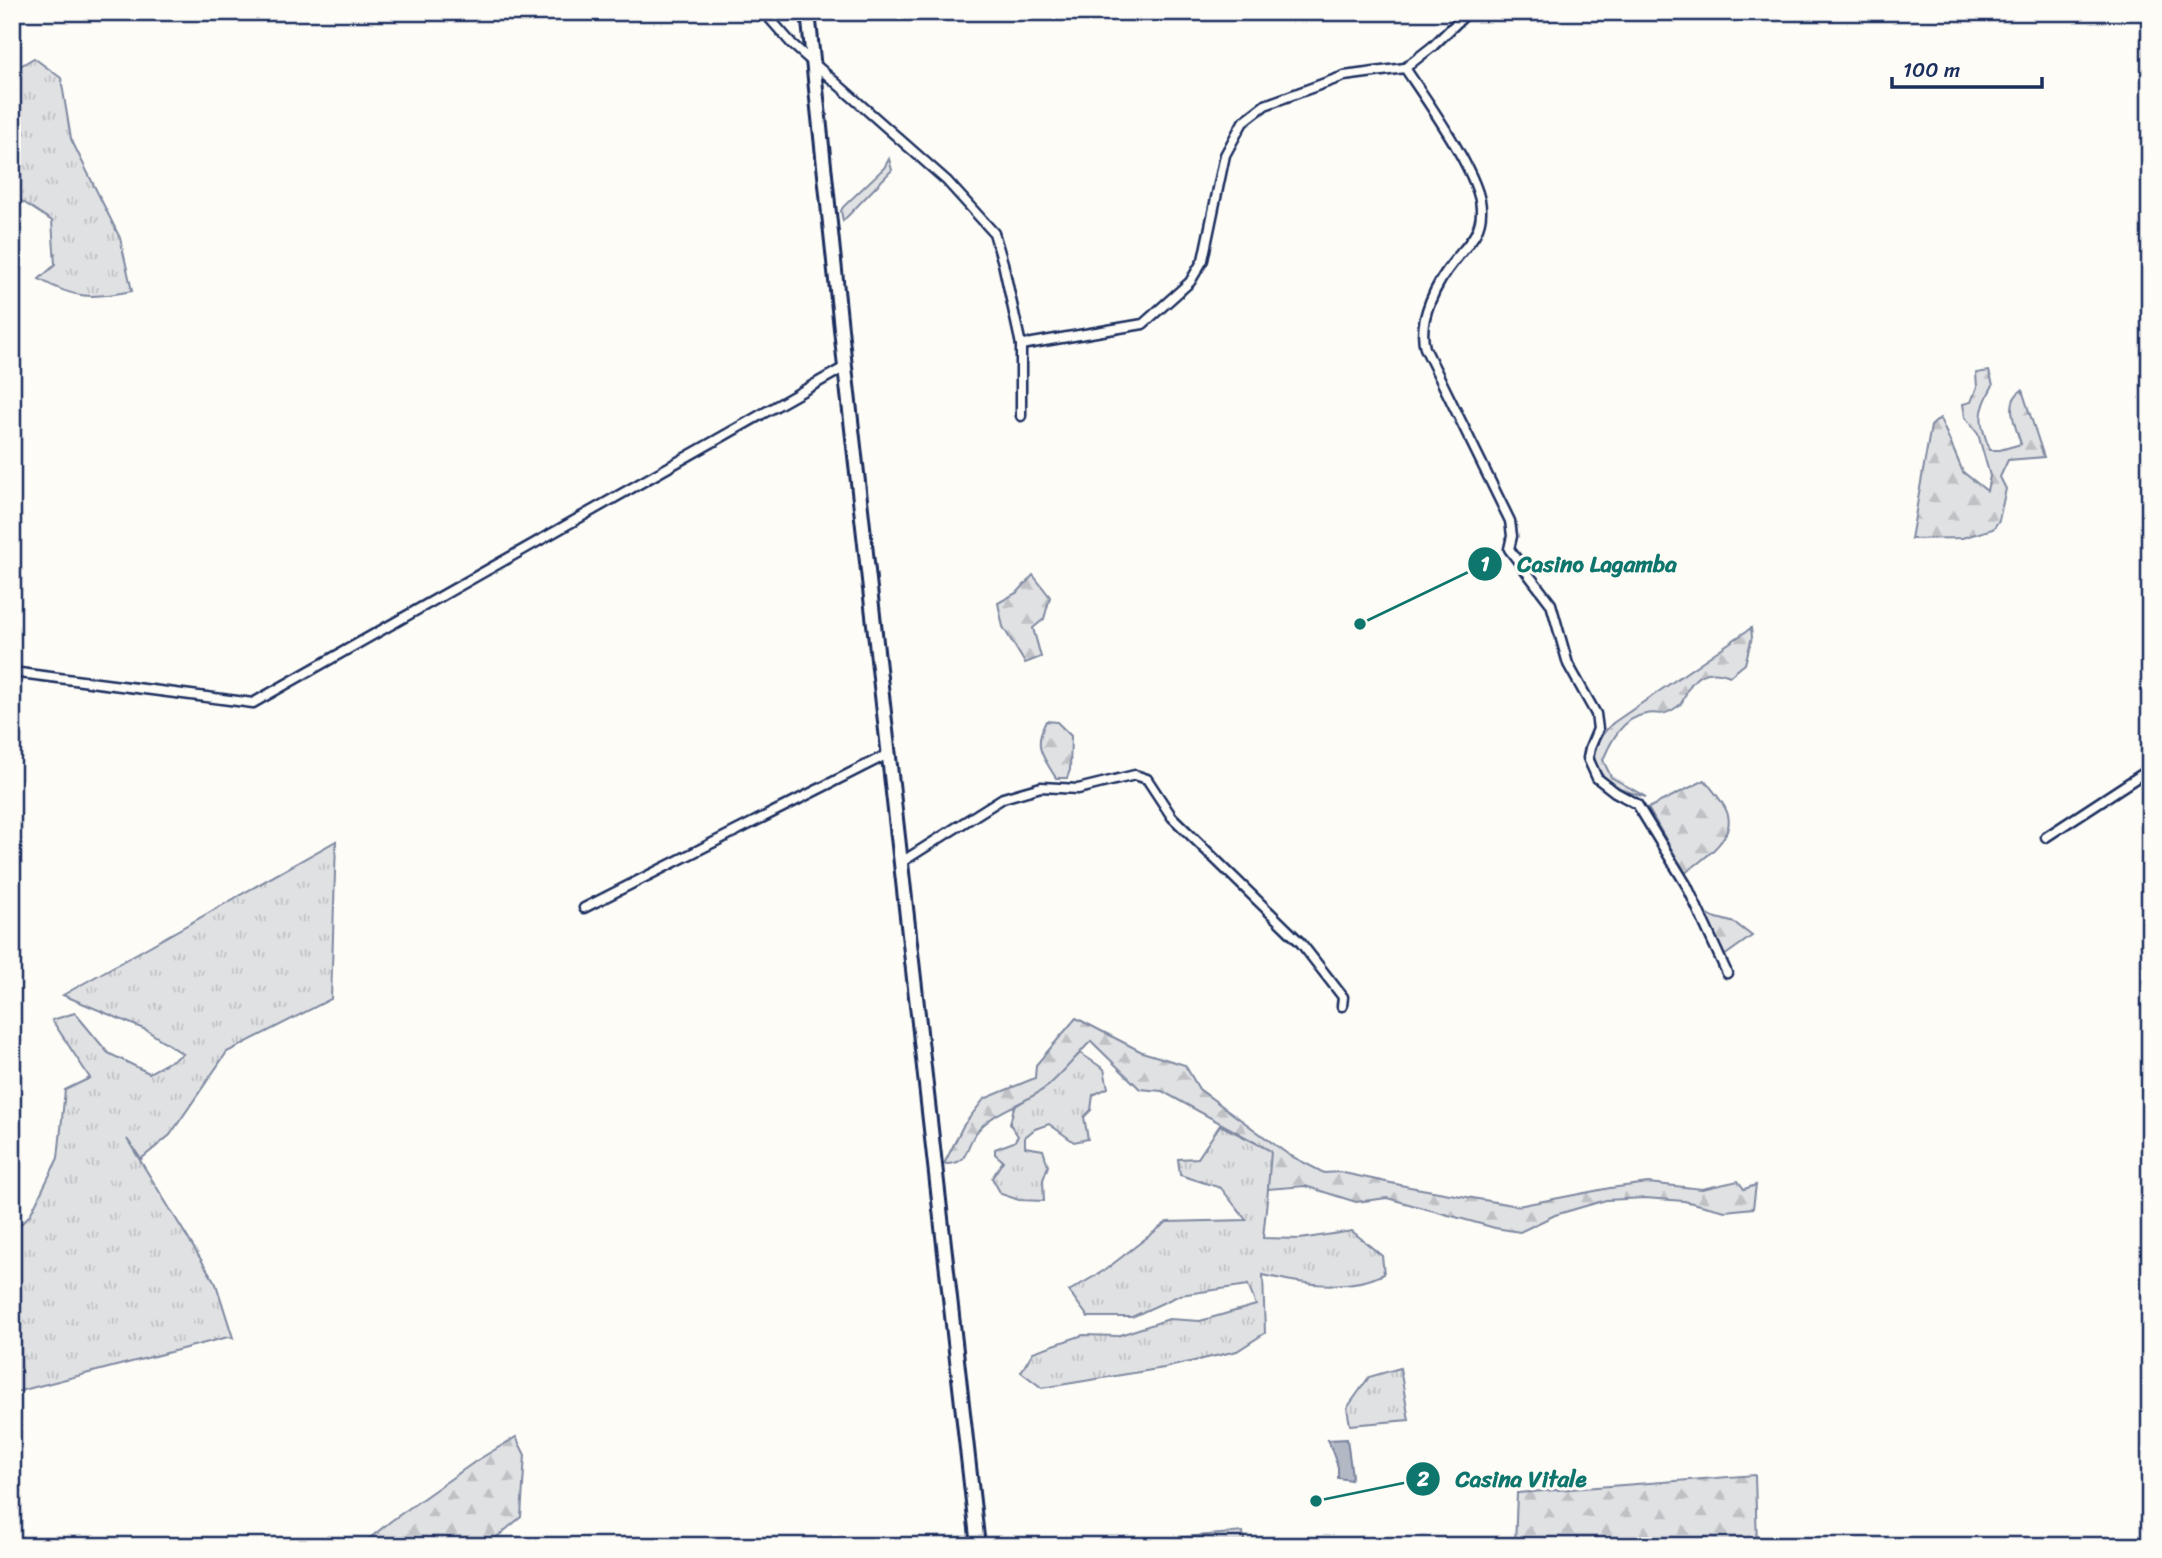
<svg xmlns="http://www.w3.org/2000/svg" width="2162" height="1558" viewBox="0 0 2162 1558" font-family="Sriracha,sans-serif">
  <defs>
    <pattern id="grass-tufts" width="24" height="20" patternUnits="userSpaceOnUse" patternTransform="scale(1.75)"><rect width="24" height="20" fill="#e0e1e3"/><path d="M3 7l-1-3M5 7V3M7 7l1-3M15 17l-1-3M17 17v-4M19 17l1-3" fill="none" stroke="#c0c1c5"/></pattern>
    <pattern id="forest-firs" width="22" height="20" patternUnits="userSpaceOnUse" patternTransform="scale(1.75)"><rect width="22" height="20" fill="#e0e1e3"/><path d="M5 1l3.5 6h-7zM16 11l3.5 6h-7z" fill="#c0c1c5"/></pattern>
  </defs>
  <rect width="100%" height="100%" fill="#fdfcf7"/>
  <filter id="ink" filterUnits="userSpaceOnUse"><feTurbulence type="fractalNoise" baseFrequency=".0143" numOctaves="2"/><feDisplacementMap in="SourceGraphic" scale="14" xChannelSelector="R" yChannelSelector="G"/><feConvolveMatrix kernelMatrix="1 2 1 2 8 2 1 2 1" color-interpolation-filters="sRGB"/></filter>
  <g filter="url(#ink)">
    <g fill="url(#grass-tufts)" stroke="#7e88a0" stroke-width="2">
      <path d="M34,58L61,78L71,139L120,238L132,291C92,299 75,299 39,279L55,265L52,221L17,198L12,200V71Z"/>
      <polygon points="336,841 331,999 227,1052 170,1135 141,1159 127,1139 216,1284 233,1338 228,1337 12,1393 12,1233 30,1215 58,1158 65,1090 90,1078 52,1020 75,1013 108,1053 149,1073 183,1054 146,1030 63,995"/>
      <polygon points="1080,1053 1104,1069 1108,1088 1093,1095 1091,1110 1084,1117 1088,1139 1074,1142 1049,1124 1035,1129 1025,1137 1025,1147 1043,1150 1048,1166 1043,1180 1044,1201 1019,1200 1001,1194 992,1178 1003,1161 995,1154 995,1149 1014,1142 1018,1136 1010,1124 1014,1107 1048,1086"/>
      <path d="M1220,1125L1272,1151L1263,1238L1300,1239L1352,1231L1382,1256L1384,1274C1347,1292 1302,1284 1263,1275L1265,1333L1237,1351L1164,1368L1042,1388L1021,1372L1033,1352L1083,1335L1117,1336L1169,1319L1200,1321L1256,1305L1248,1285L1180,1295L1132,1317H1088L1069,1291L1105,1270L1167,1222L1246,1220L1221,1188L1180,1175L1178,1159L1198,1158Z"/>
      <polygon points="1400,1368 1409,1420 1350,1425 1347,1408 1369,1377"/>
    </g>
    <g fill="url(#forest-firs)" stroke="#7e88a0" stroke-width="2">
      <polygon points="889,159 892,170 843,221 841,211 843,207 884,168"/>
      <path d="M1989,371L1993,385C1978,412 1978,421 1990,450H2000L2021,444C2016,427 2003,402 2022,390L2044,457L2008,460L2000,477L2006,489L1999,520L1993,529L1962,538L1911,539L1931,426L1940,418L1963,472L1987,491L1990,476L1978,434L1965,417L1963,404L1971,402L1977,387L1976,373Z"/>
      <polygon points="1033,575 1050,597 1044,619 1033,628 1041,657 1025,663 1003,627 998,603 1018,592"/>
      <path d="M1751,628L1752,637L1745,664L1730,676C1713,669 1697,672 1688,689C1684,696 1684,703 1677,707C1659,719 1661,711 1646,714C1622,718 1611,741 1603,760L1611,777L1646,797C1604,787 1573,761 1613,723Z"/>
      <path d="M1046,721L1057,722L1071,736L1070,770L1067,778H1056C1042,755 1033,747 1046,721Z"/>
      <path d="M1705,780C1712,790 1723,801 1727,812C1737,838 1702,860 1685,873L1648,808Z"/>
      <polygon points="1706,915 1735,923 1752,936 1724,956"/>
      <path d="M1076,1018L1142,1052L1185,1065L1199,1089L1289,1155L1324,1173L1339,1172L1410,1187L1518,1206L1610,1188L1648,1183L1702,1189L1738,1181L1744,1189L1756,1185L1753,1208L1725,1211L1684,1201L1645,1198L1606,1200L1555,1215L1520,1232L1495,1228L1387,1198L1356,1202L1305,1186L1268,1189L1271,1151L1162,1091L1140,1089L1091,1041C1077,1055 1064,1072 1049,1085C1027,1104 994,1109 976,1133C963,1150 971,1164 944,1164L963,1126L984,1099L1035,1078L1036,1065Z"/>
      <polygon points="516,1437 525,1455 521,1517 486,1546 417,1546 416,1543 411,1546 360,1546 391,1521 476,1461"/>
      <polygon points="1755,1475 1757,1546 1515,1546 1517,1493"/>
      <polygon points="1243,1532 1245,1546 1079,1546"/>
    </g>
    <polygon fill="#b3b8c5" stroke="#76819c" stroke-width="2" points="1347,1439 1352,1476 1351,1480 1338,1478 1338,1467 1328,1440"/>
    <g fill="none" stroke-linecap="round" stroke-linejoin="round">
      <g stroke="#1b2f5e" stroke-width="13">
        <g id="minor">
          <polyline points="764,12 792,44 947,181 994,233 1003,263 1021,345 1021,416"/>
          <path d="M1405,68C1425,98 1481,176 1481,209C1482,232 1469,243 1455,260C1437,282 1417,319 1425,348L1510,521L1512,536L1509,549L1551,604L1568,664L1596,714L1598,729L1590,748L1588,758L1597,778L1615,792L1637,804L1687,886L1727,973"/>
          <polyline points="1021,345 1143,324 1190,282 1203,260 1225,155 1243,122 1265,105 1344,76 1405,68 1433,46 1468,12"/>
          <polyline points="12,672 253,703 845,367"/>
          <polyline points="2046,837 2150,769"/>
          <polyline points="900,863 1003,798 1041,787 1078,789 1135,775 1147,779 1172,817 1301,943 1343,997 1342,1006"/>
          <polyline points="584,908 888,754"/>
        </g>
      </g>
      <g stroke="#1b2f5e" stroke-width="18">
        <polyline id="secondary" points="808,12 845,367 978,1546"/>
      </g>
      <use href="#minor" stroke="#fdfcf7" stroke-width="8"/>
      <use href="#secondary" stroke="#fdfcf7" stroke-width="12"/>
    </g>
  </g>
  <path fill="none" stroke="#0f766e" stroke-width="2.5" d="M1360 624L1485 564M1316 1501L1423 1479"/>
  <g fill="#0f766e" stroke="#fdfcf7" stroke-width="2.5">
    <circle cx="1360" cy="624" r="7"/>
    <circle cx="1316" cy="1501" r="7"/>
    <circle cx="1485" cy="564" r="18"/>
    <circle cx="1423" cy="1479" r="18"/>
  </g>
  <g font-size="21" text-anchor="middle" font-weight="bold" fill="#fff">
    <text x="1485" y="571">1</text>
    <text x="1423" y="1486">2</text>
  </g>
  <g font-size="23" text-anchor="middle" font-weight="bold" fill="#0f766e" stroke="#fdfcf7" stroke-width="6" stroke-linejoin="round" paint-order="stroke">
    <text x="1597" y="572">Casino Lagamba</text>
    <text x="1521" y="1487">Casina Vitale</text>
  </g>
  <rect width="2162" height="1558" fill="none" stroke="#fdfcf7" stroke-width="42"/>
  <rect x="21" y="21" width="2120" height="1516" fill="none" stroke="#1b2f5e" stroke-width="2.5" filter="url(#ink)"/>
  <path d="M1892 77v10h150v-10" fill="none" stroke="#1b2f5e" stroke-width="3.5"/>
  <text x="1903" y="77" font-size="21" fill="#1b2f5e" stroke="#fdfcf7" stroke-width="5" paint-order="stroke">100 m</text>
</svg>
